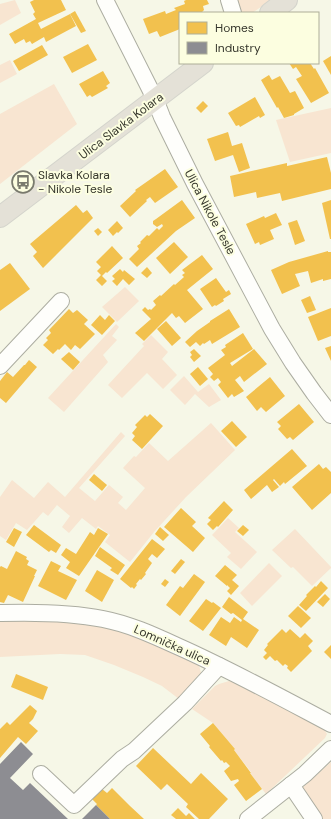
<svg xmlns="http://www.w3.org/2000/svg" width="331" height="819" viewBox="0 0 331 819" font-family="'DM Sans',sans-serif">
  <rect width="100%" height="100%" fill="#f6f7e7"/>
  <g fill="#f8e5d1">
    <polygon points="15,0 21,13 0,25 0,4"/>
    <polygon points="233,0 271,0 252,13 237,13"/>
    <polygon points="10,60 17,74 0,83 0,65"/>
    <polygon points="54,84 77,124 0,184 0,114"/>
    <polygon points="331,108 331,153 290,162 276,120"/>
    <polygon points="125,287 139,301 117,322 102,307"/>
    <polygon points="116,324 119,327 112,336 117,340 103,355 108,362 64,412 48,398"/>
    <polygon points="151,335 168,352 162,359 177,375 163,389 147,373 122,398 108,385 144,346 142,344"/>
    <polygon points="184,376 198,392 209,384 221,400 209,407 195,394 185,405 170,390"/>
    <polygon points="211,423 235,450 186,497 154,532 130,562 105,542 110,535 98,526 96,529 82,518 69,533 62,527 70,516 57,505 48,516 43,512 27,530 16,523 6,540 0,536 0,497 12,480 34,498 48,482 65,497 121,432 125,436 79,488 95,501 109,485 123,497 118,503 126,510 145,488 123,468 134,456 136,457 149,443 168,461"/>
    <polygon points="228,518 239,528 235,532 257,552 241,569 227,557 231,553 212,535"/>
    <polygon points="295,529 331,567 331,568 312,586 293,567 291,568 272,550"/>
    <polygon points="269,563 282,576 252,606 240,593"/>
    <polygon points="0,620 82,622 123,631 174,652 199,665 201,673 200,676 179,699 162,686 143,677 114,665 85,655 60,654 0,657"/>
    <polygon points="229,681 234,682 323,728 327,734 325,738 266,794 250,773 251,772 234,750 235,749 213,723 192,709 215,686 219,684"/>
    <polygon points="331,762 331,819 320,819 302,792 303,787"/>
  </g>
  <g fill="#f2c14e">
    <polygon points="34,0 61,0 66,10 38,23 41,29 70,14 76,26 46,42 44,37 32,44 30,41 26,43 24,39 15,44 9,34 36,19 33,14 35,12 30,2"/>
    <polygon points="186,0 207,0 209,4 203,6 204,10 201,13 180,13 180,29 160,37 157,31 149,34 143,19 165,11 166,14 176,10 174,8 185,4 184,1"/>
    <polygon points="75,11 86,31 81,33 70,14"/>
    <polygon points="88,44 97,60 72,73 63,57"/>
    <polygon points="42,45 48,55 19,71 13,61"/>
    <polygon points="331,56 331,75 323,61"/>
    <polygon points="289,63 310,63 314,69 315,68 329,93 311,103 296,79 302,76 296,67 293,69"/>
    <polygon points="103,71 110,83 106,86 108,88 92,97 90,95 87,97 79,84"/>
    <polygon points="269,75 272,80 280,76 290,93 295,91 304,108 294,114 294,115 284,118 278,107 277,108 261,80"/>
    <polygon points="255,97 265,115 260,118 259,116 240,127 239,125 236,126 228,113"/>
    <polygon points="203,101 208,106 201,113 196,108"/>
    <polygon points="228,132 232,146 242,143 250,168 239,172 233,155 215,161 207,139"/>
    <polygon points="327,157 331,173 331,189 282,201 280,193 257,198 256,192 234,197 230,176 287,163 287,166"/>
    <polygon points="165,169 178,187 155,203 150,197 146,200 147,201 130,217 120,206 136,191 135,190"/>
    <polygon points="182,200 195,218 176,231 137,267 129,259 139,249 137,246 141,243 140,242 147,235 149,236 157,228 159,230 163,226 162,224 157,227 153,224 153,221 156,219"/>
    <polygon points="331,200 331,239 330,239 322,203"/>
    <polygon points="76,205 83,213 87,210 93,218 43,268 33,256 37,252 30,244"/>
    <polygon points="276,213 282,225 270,230 274,239 260,245 259,242 255,244 246,224 264,216 265,218"/>
    <polygon points="297,220 305,241 295,245 288,223"/>
    <polygon points="117,221 123,228 118,233 117,232 113,236 108,230"/>
    <polygon points="98,228 102,232 98,236 94,231"/>
    <polygon points="174,242 188,257 170,274 156,258"/>
    <polygon points="112,246 123,258 107,273 106,272 102,276 107,281 102,286 96,280 101,275 97,271 101,267 96,262"/>
    <polygon points="328,251 328,252 331,252 331,279 323,281 323,279 311,283 308,271 295,274 300,286 282,294 271,270 289,262"/>
    <polygon points="202,255 213,269 187,290 203,309 185,323 179,316 176,318 172,313 144,341 135,333 151,319 142,310 145,307 148,310 150,309 151,310 156,305 153,301 160,295 161,296 174,284 175,285 184,277 182,275 185,273 182,270"/>
    <polygon points="10,263 30,289 0,311 0,270"/>
    <polygon points="147,267 152,273 147,278 141,273"/>
    <polygon points="120,269 123,272 124,270 135,279 129,285 123,279 117,286 112,281 115,279 112,276"/>
    <polygon points="216,278 226,292 229,290 231,294 223,299 224,301 216,306 215,305 212,307 200,289"/>
    <polygon points="310,296 316,310 307,313 301,300"/>
    <polygon points="331,308 331,336 318,341 308,317"/>
    <polygon points="69,309 73,313 77,310 88,320 84,324 95,334 80,349 75,345 71,350 65,344 59,350 58,349 53,354 43,345 48,340 46,338 51,333 49,330"/>
    <polygon points="229,309 240,327 212,344 210,340 204,344 203,343 200,346 196,342 190,347 185,342 197,331 210,322 210,321"/>
    <polygon points="100,315 105,320 109,315 115,321 102,335 91,325"/>
    <polygon points="166,321 181,338 172,346 157,329"/>
    <polygon points="243,333 253,349 230,363 232,366 254,349 267,364 244,382 240,376 235,380 244,391 234,397 232,394 228,398 218,385 221,382 218,378 214,381 210,377 213,374 208,368 225,355 221,350 226,347 225,345"/>
    <polygon points="331,346 331,361 325,348"/>
    <polygon points="194,349 201,356 194,362 190,357 192,355 190,352"/>
    <polygon points="69,352 80,362 73,370 61,359"/>
    <polygon points="29,360 37,367 6,403 0,398 0,381 7,372 13,377 24,365 25,365"/>
    <polygon points="198,367 208,379 200,386 190,374"/>
    <polygon points="270,377 285,396 266,412 261,407 257,411 246,397"/>
    <polygon points="299,404 314,422 293,440 290,437 287,439 278,429 281,426 277,422"/>
    <polygon points="150,414 163,426 142,449 132,440 135,436 132,433 137,427 135,425 145,415 147,417"/>
    <polygon points="232,421 247,437 236,447 221,431"/>
    <polygon points="292,449 307,466 285,484 284,482 280,486 274,479 273,480 279,487 272,492 267,485 251,499 244,490"/>
    <polygon points="319,464 323,469 326,467 331,472 331,493 312,510 292,487"/>
    <polygon points="94,474 107,485 102,491 89,480"/>
    <polygon points="224,501 233,510 218,527 217,526 213,530 207,524 211,520 208,518"/>
    <polygon points="181,508 196,522 192,526 205,538 193,552 164,527"/>
    <polygon points="34,525 61,545 56,553 51,550 49,552 26,535"/>
    <polygon points="243,525 249,530 243,536 237,531"/>
    <polygon points="160,527 169,535 163,541 155,534"/>
    <polygon points="14,528 22,532 14,547 6,542"/>
    <polygon points="98,528 108,534 79,576 66,568 70,562 61,555 66,548 76,554 90,532 94,535"/>
    <polygon points="152,539 165,549 157,558 152,554 148,559 152,563 145,573 146,574 141,580 140,579 136,584 137,585 134,589 132,587 131,588 120,579"/>
    <polygon points="100,547 125,565 118,575 110,570 112,568 95,556"/>
    <polygon points="16,551 27,557 26,559 29,561 27,565 37,570 34,576 35,576 23,602 8,595 4,603 0,602 0,567 1,566 7,569"/>
    <polygon points="181,559 185,562 175,574 171,571"/>
    <polygon points="51,561 61,566 58,571 77,580 66,600 38,586"/>
    <polygon points="225,565 237,575 232,580 239,586 231,595 227,591 230,588 227,585 227,586 215,576"/>
    <polygon points="97,570 114,580 102,602 85,591"/>
    <polygon points="194,574 205,582 180,616 166,605 180,586 183,588"/>
    <polygon points="165,579 169,582 165,587 161,584"/>
    <polygon points="321,581 328,588 306,611 299,605 307,596 306,595 315,586 316,587"/>
    <polygon points="325,594 330,599 323,607 317,602"/>
    <polygon points="229,597 248,612 243,619 259,630 247,648 231,637 226,646 209,635 221,617 230,623 234,617 241,622 242,620 233,613 231,614 222,607"/>
    <polygon points="206,599 212,603 213,602 221,608 203,631 189,621"/>
    <polygon points="298,606 311,618 301,628 288,616"/>
    <polygon points="282,629 286,633 290,629 300,638 305,633 313,641 308,646 312,651 291,672 287,668 288,666 285,664 283,666 277,660 275,661 270,656 266,660 263,657 267,653 264,650 268,645 267,644"/>
    <polygon points="331,645 331,659 324,652"/>
    <polygon points="16,674 48,687 43,700 11,687"/>
    <polygon points="30,705 37,711 33,719 29,723 38,731 26,744 18,737 0,758 0,729 7,722 10,725"/>
    <polygon points="213,723 235,749 234,750 251,773 250,773 262,789 246,801 234,785 239,781 238,779 231,781 224,771 230,766 226,762 224,763 222,760 221,761 209,747 210,746 200,734"/>
    <polygon points="153,748 191,784 201,773 228,799 209,819 199,819 186,807 188,804 167,784 161,790 136,766"/>
    <polygon points="112,788 130,806 144,819 110,819 96,805 97,804 92,799 102,789 107,793"/>
    <polygon points="178,808 186,816 189,813 195,819 176,819 171,815"/>
  </g>
  <g fill="#8d8d92">
    <polygon points="21,742 33,754 10,778 23,790 30,783 68,819 0,819 0,764"/>
    <polygon points="96,805 110,819 82,819"/>
  </g>
  <g fill="none" stroke-linecap="round" stroke-linejoin="round">
    <g stroke="#acada1" stroke-width="18">
      <g id="minor">
        <polyline points="105,0 147,83 155,99 162,117 195,184 272,329 293,363 314,393 331,415"/>
        <polyline points="229,0 233,13"/>
        <polyline points="0,366 61,301"/>
        <path d="M0,613C34,612 69,612 103,619C129,624 153,635 177,646C229,669 280,697 331,724"/>
        <polyline points="41,774 74,805 122,759 134,751 185,703 219,666"/>
        <polyline points="291,785 314,819"/>
        <polyline points="248,819 305,774 331,749"/>
      </g>
    </g>
    <g stroke="#d4d4cc" stroke-width="22">
      <g id="major">
        <polyline points="270,13 287,0"/>
        <polyline points="0,217 203,63"/>
      </g>
    </g>
    <use href="#minor" stroke="#fefefb" stroke-width="16"/>
    <use href="#major" stroke="#e4e1d7" stroke-width="20"/>
  </g>
  <defs>
    <g id="bus-ring" transform="scale(1.15)"><circle r="9.5" fill="#fcfee0" stroke="#797a6d" stroke-width="1.5"/><path d="M-5-6H5V4H4V6H2V4H-2V6H-4V4H-5ZM-3.5-4V0h7V-4ZM-3.5 1.2v1.5H-2V1.2ZM2 1.2v1.5H3.5V1.2Z" fill="#797a6d"/></g>
  </defs>
  <g fill-rule="evenodd">
    <use href="#bus-ring" x="23" y="182"/>
  </g>
  <g text-anchor="middle" dominant-baseline="central" stroke-width="4" stroke-linejoin="round" paint-order="stroke">
    <g font-size="12" fill="#36372c" stroke="#fcfee0">
      <text transform="translate(121 126) rotate(-37)">Ulica Slavka Kolara</text>
      <text transform="translate(210 212) rotate(62)">Ulica Nikole Tesle</text>
      <text transform="translate(172 645) rotate(24)">Lomnička ulica</text>
    </g>
    <g font-size="12" fill="#36372c" stroke="#fcfee0" text-anchor="start">
      <text x="38" y="175">Slavka Kolara<tspan x="38" dy="14">- Nikole Tesle</tspan></text>
    </g>
  </g>
  <rect x="179" y="12" width="140" height="52" fill="#fcfee0" stroke="#adae98"/>
  <rect x="187" y="22" width="20" height="12" fill="#f2c14e" stroke="#adae98"/>
  <text x="215" y="32" font-size="12" fill="#36372c">Homes</text>
  <rect x="187" y="42" width="20" height="12" fill="#8d8d92" stroke="#adae98"/>
  <text x="215" y="52" font-size="12" fill="#36372c">Industry</text>
</svg>
